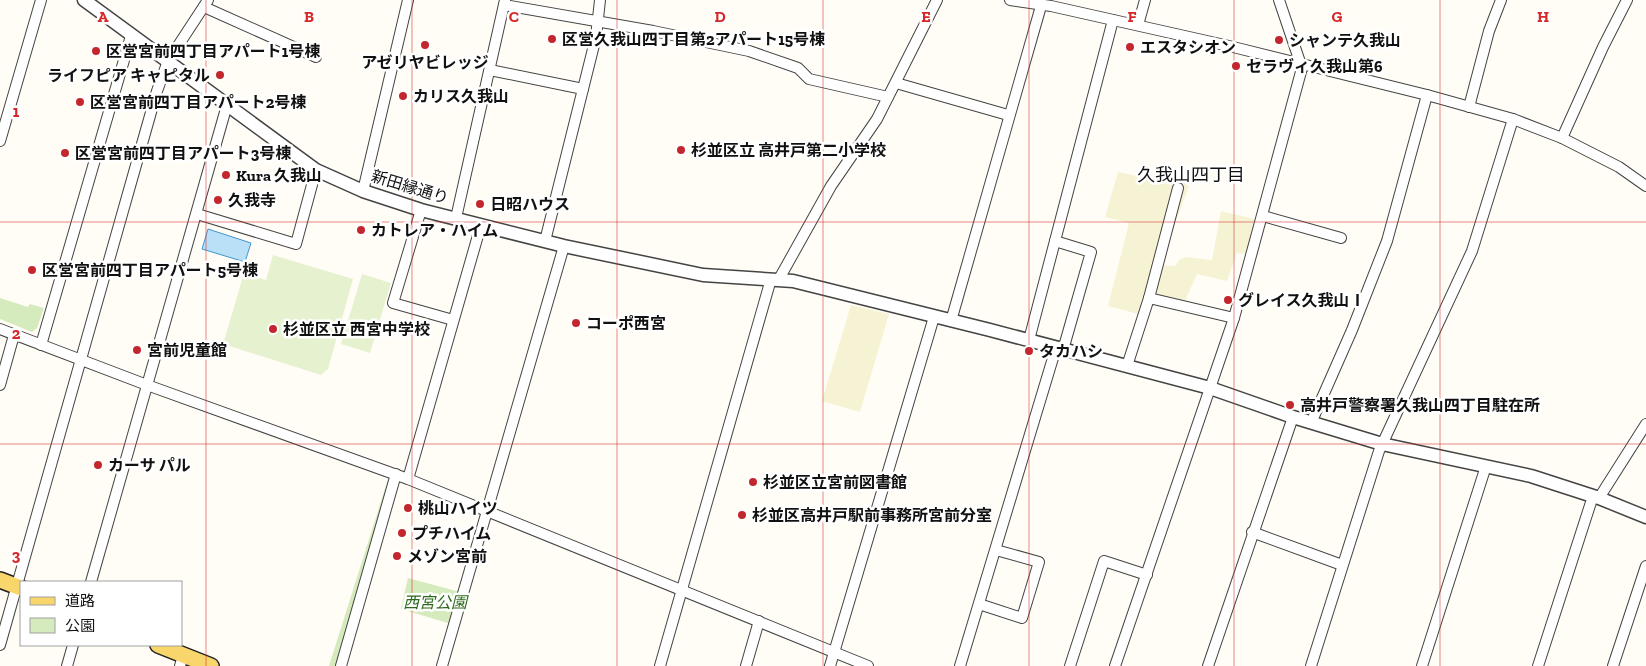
<svg xmlns="http://www.w3.org/2000/svg" width="1646" height="666" viewBox="0 0 1646 666" font-family="'Zilla Slab','Noto Sans JP',serif">
  <rect width="100%" height="100%" fill="#fffdf5"/>
  <g fill="#f6f3d4">
    <polygon points="1118,172 1152,179 1167,173 1189,186 1160,265 1175,266 1180,259 1186,257 1212,260 1221,211 1254,219 1246,254 1237,253 1227,281 1197,274 1184,303 1146,293 1138,314 1108,306 1129,223 1105,217"/>
    <polygon points="851,305 889,314 860,412 822,401"/>
  </g>
  <g fill="#d5ebbd">
    <polygon points="0,298 28,307 30,304 44,308 37,328 32,332 0,319"/>
    <polygon points="389,476 392,478 337,666 329,666"/>
    <polygon points="408,578 460,592 451,624 401,609"/>
  </g>
  <g fill="#e6f2cf">
    <polygon points="273,255 353,279 328,369 321,375 223,344 244,273 266,280"/>
    <polygon points="362,274 391,283 370,353 341,344"/>
  </g>
  <polygon fill="#b9e0f7" stroke="#3f96cf" points="208,229 251,243 245,262 202,249"/>
  <g fill="none" stroke-linecap="round" stroke-linejoin="round">
    <g stroke="#444" stroke-width="12">
      <g id="minor">
        <polyline points="1010,0 1051,6 1229,46 1427,95 1513,119 1562,138 1619,167 1646,186"/>
        <polyline points="504,5 653,31 749,51 798,68 809,79 888,97"/>
        <polyline points="204,7 316,57"/>
        <polyline points="1138,25 1145,0"/>
        <polyline points="490,70 583,89"/>
        <polyline points="896,83 1008,115"/>
        <polyline points="1469,107 1489,31 1501,0"/>
        <polyline points="1562,138 1603,47 1627,0"/>
        <polyline points="0,141 41,0"/>
        <polyline points="363,191 408,0"/>
        <polyline points="421,210 393,303 453,320"/>
        <polyline points="197,214 296,244 316,170"/>
        <polyline points="1263,216 1341,238"/>
        <polyline points="456,218 505,0"/>
        <polyline points="545,241 596,37 600,0"/>
        <polyline points="1055,241 1091,252 1063,350"/>
        <polyline points="779,279 831,186 877,119 937,0"/>
        <polyline points="1149,298 1178,188"/>
        <polyline points="951,321 1041,6"/>
        <polyline points="0,329 147,385 408,479 868,666"/>
        <polyline points="1029,340 1113,20"/>
        <polyline points="41,345 131,36"/>
        <polyline points="1127,366 1149,298 1234,318"/>
        <polyline points="0,385 14,335"/>
        <polyline points="1311,423 1352,330 1387,241 1427,95"/>
        <polyline points="408,479 481,225"/>
        <polyline points="1599,498 1646,424"/>
        <polyline points="1252,532 1342,565"/>
        <polyline points="91,582 227,105"/>
        <polyline points="979,604 1022,618 1039,562 996,550"/>
        <polyline points="0,645 157,91 168,61 208,0"/>
        <polyline points="67,666 73,645"/>
        <polyline points="180,666 183,655"/>
        <polyline points="341,666 396,474"/>
        <polyline points="442,666 564,246"/>
        <polyline points="660,666 771,279"/>
        <polyline points="746,666 759,621"/>
        <polyline points="830,666 934,317"/>
        <polyline points="960,666 1056,348"/>
        <polyline points="1070,666 1104,561 1147,575"/>
        <polyline points="1115,666 1234,318 1302,68 1279,0"/>
        <polyline points="1208,666 1293,417"/>
        <polyline points="1311,666 1379,451 1472,251 1513,119"/>
        <polyline points="1422,666 1486,466"/>
        <polyline points="1538,666 1593,496"/>
        <polyline points="1613,666 1646,566"/>
      </g>
    </g>
    <g stroke="#444" stroke-width="15">
      <polyline id="tertiary" points="84,0 316,170 363,191 421,210 564,246 703,275 793,281 990,330 1210,388 1293,417 1382,444 1531,476 1599,498 1646,517"/>
    </g>
    <g stroke="#222" stroke-width="18">
      <g id="primary">
        <polyline points="0,580 21,588"/>
        <polyline points="158,645 211,666"/>
      </g>
    </g>
    <use href="#minor" stroke="#fff" stroke-width="10"/>
    <use href="#tertiary" stroke="#fff" stroke-width="12"/>
    <use href="#primary" stroke="#f9d66b" stroke-width="15"/>
  </g>
  <path fill="none" stroke="#d62828" stroke-width="1" stroke-opacity="0.55" d="M206,0V666M412,0V666M617,0V666M823,0V666M1029,0V666M1234,0V666M1440,0V666M0,222H1646M0,444H1646"/>
  <g fill="#c4262e" stroke="#fff" stroke-width="2">
    <circle cx="552" cy="39" r="5"/>
    <circle cx="1279" cy="40" r="5"/>
    <circle cx="425" cy="45" r="5"/>
    <circle cx="1130" cy="47" r="5"/>
    <circle cx="96" cy="51" r="5"/>
    <circle cx="1236" cy="66" r="5"/>
    <circle cx="220" cy="75" r="5"/>
    <circle cx="403" cy="96" r="5"/>
    <circle cx="80" cy="102" r="5"/>
    <circle cx="681" cy="150" r="5"/>
    <circle cx="65" cy="153" r="5"/>
    <circle cx="226" cy="175" r="5"/>
    <circle cx="218" cy="200" r="5"/>
    <circle cx="480" cy="204" r="5"/>
    <circle cx="361" cy="230" r="5"/>
    <circle cx="32" cy="270" r="5"/>
    <circle cx="1228" cy="300" r="5"/>
    <circle cx="576" cy="323" r="5"/>
    <circle cx="273" cy="329" r="5"/>
    <circle cx="137" cy="350" r="5"/>
    <circle cx="1029" cy="351" r="5"/>
    <circle cx="1290" cy="405" r="5"/>
    <circle cx="98" cy="465" r="5"/>
    <circle cx="753" cy="482" r="5"/>
    <circle cx="408" cy="508" r="5"/>
    <circle cx="742" cy="515" r="5"/>
    <circle cx="402" cy="533" r="5"/>
    <circle cx="397" cy="556" r="5"/>
  </g>
  <g text-anchor="middle" dominant-baseline="central" stroke-width="5" stroke-linejoin="round" paint-order="stroke">
    <g font-size="16" font-weight="bold" fill="#111" stroke="#fff" text-anchor="start">
      <text x="562" y="39">区営久我山四丁目第2アパート15号棟</text>
      <text x="1289" y="40">シャンテ久我山</text>
      <text x="1140" y="47">エスタシオン</text>
      <text x="106" y="51">区営宮前四丁目アパート1号棟</text>
      <text x="425" y="62" text-anchor="middle">アゼリヤビレッジ</text>
      <text x="1246" y="66">セラヴィ久我山第6</text>
      <text x="210" y="75" text-anchor="end">ライフピア キャピタル</text>
      <text x="413" y="96">カリス久我山</text>
      <text x="90" y="102">区営宮前四丁目アパート2号棟</text>
      <text x="691" y="150">杉並区立 高井戸第二小学校</text>
      <text x="75" y="153">区営宮前四丁目アパート3号棟</text>
      <text x="236" y="175">Kura 久我山</text>
      <text x="228" y="200">久我寺</text>
      <text x="490" y="204">日昭ハウス</text>
      <text x="371" y="230">カトレア・ハイム</text>
      <text x="42" y="270">区営宮前四丁目アパート5号棟</text>
      <text x="1238" y="300">グレイス久我山Ⅰ</text>
      <text x="586" y="323">コーポ西宮</text>
      <text x="283" y="329">杉並区立 西宮中学校</text>
      <text x="147" y="350">宮前児童館</text>
      <text x="1039" y="351">タカハシ</text>
      <text x="1300" y="405">高井戸警察署久我山四丁目駐在所</text>
      <text x="108" y="465">カーサ パル</text>
      <text x="763" y="482">杉並区立宮前図書館</text>
      <text x="418" y="508">桃山ハイツ</text>
      <text x="752" y="515">杉並区高井戸駅前事務所宮前分室</text>
      <text x="412" y="533">プチハイム</text>
      <text x="407" y="556">メゾン宮前</text>
    </g>
    <g font-size="16" fill="#111" stroke="#fff">
      <text transform="translate(410 187) rotate(17)">新田縁通り</text>
    </g>
    <g font-size="16" font-style="italic" fill="#2f6b1f" stroke="#fff">
      <text x="435" y="602">西宮公園</text>
    </g>
    <g font-size="18" fill="#111" stroke="#fff">
      <text x="1191" y="175">久我山四丁目</text>
    </g>
  </g>
  <g font-size="16" text-anchor="middle" font-weight="bold" fill="#d62828" stroke="#fff" stroke-width="5" stroke-linejoin="round" paint-order="stroke">
    <text x="103" y="22">A</text>
    <text x="309" y="22">B</text>
    <text x="514" y="22">C</text>
    <text x="720" y="22">D</text>
    <text x="926" y="22">E</text>
    <text x="1132" y="22">F</text>
    <text x="1337" y="22">G</text>
    <text x="1543" y="22">H</text>
    <text x="16" y="117">1</text>
    <text x="16" y="339">2</text>
    <text x="16" y="561">3</text>
  </g>
  <rect x="20" y="581" width="162" height="65" fill="#ffffff" stroke="#a0a0a0"/>
  <rect x="30" y="597" width="25" height="8" fill="#f9d66b" stroke="#a0a0a0"/>
  <text x="65" y="606" font-size="15" fill="#111111">道路</text>
  <rect x="30" y="618" width="25" height="15" fill="#d5ebbd" stroke="#a0a0a0"/>
  <text x="65" y="631" font-size="15" fill="#111111">公園</text>
</svg>
